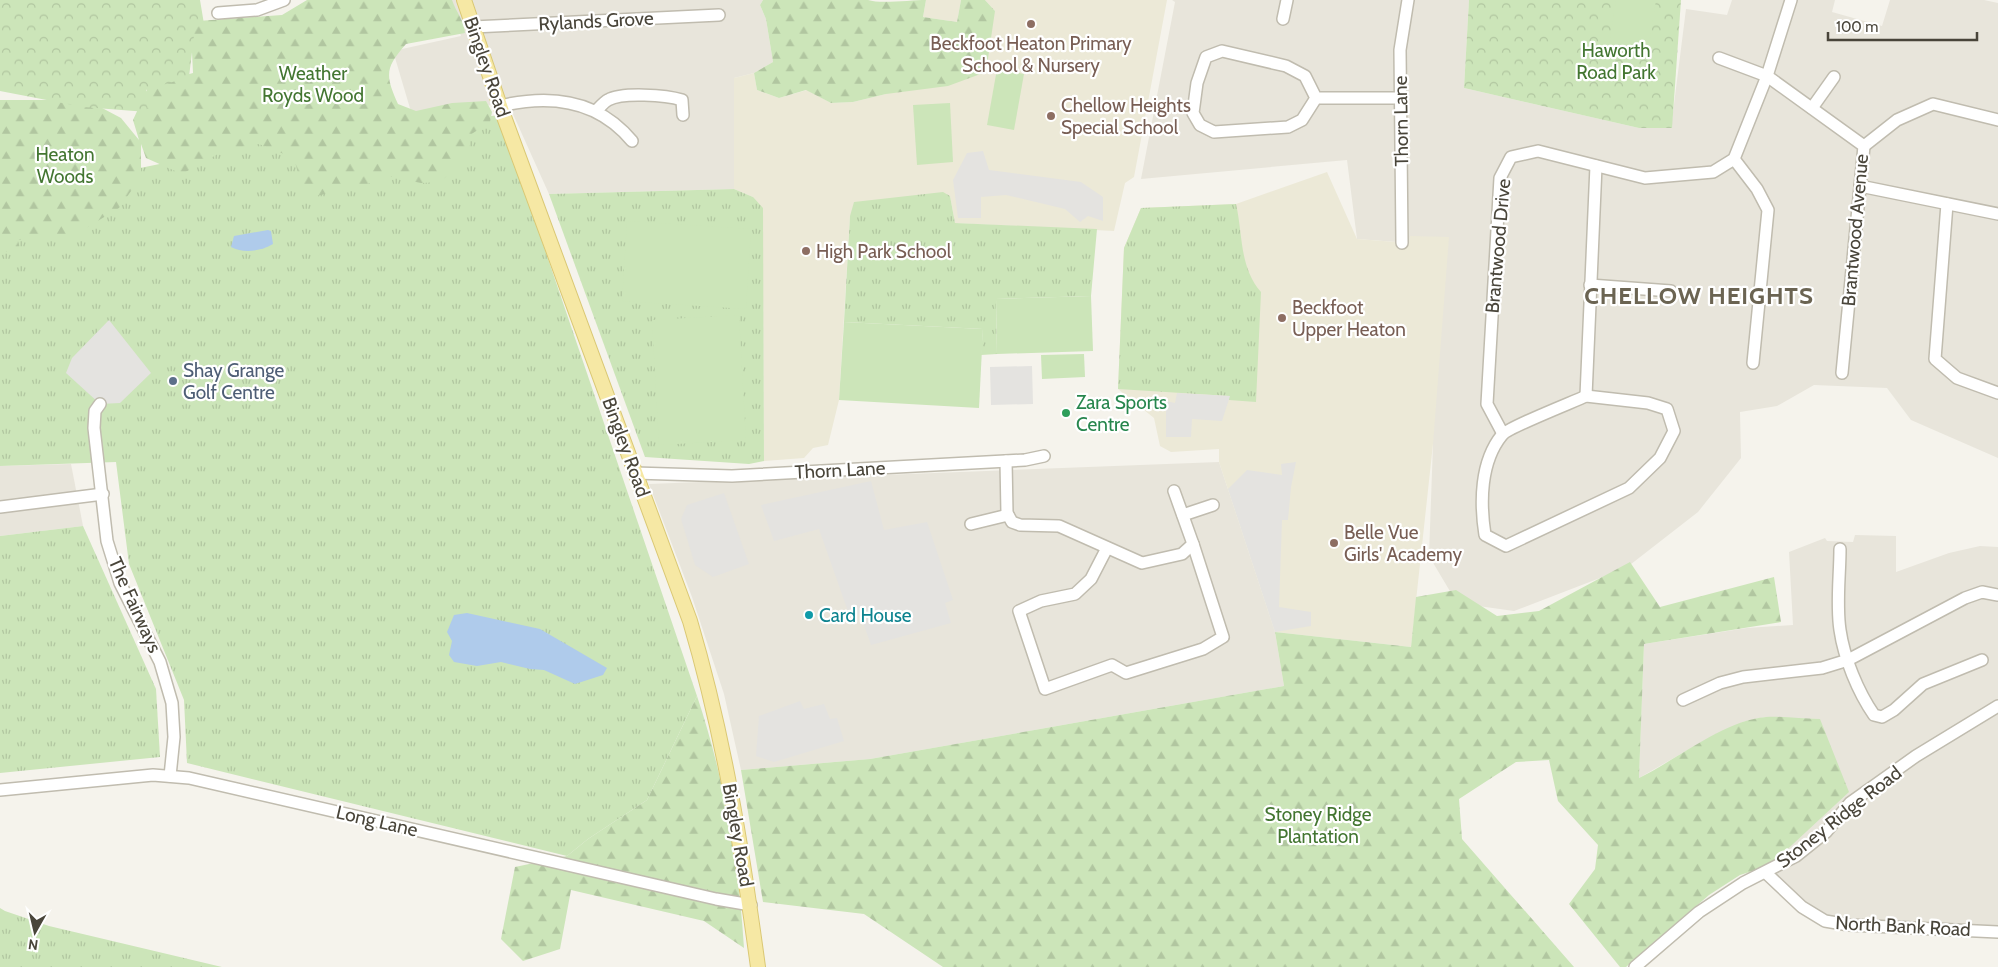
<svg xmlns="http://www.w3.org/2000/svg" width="1998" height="967" viewBox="0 0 1998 967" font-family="Cabin,sans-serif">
  <defs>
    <pattern id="grass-tufts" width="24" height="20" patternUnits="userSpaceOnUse" patternTransform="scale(1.25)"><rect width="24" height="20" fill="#cce5b9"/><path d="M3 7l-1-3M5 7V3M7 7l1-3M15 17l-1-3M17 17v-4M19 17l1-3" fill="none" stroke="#b1c6a0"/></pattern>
    <pattern id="forest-firs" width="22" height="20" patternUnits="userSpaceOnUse" patternTransform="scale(1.25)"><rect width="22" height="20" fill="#cce5b9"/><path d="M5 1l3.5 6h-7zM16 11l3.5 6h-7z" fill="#b1c6a0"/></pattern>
    <pattern id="park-crowns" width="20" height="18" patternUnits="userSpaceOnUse" patternTransform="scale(1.25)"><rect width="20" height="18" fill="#cce5b9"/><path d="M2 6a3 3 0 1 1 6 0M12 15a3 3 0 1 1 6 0" fill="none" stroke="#b1c6a0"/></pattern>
  </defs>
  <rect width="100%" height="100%" fill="#f5f3ec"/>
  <g fill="#e8e5db">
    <polygon points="449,0 763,0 760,5 766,19 773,62 754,73 734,78 734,189 549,194 508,103 412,115 393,51 461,36"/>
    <polygon points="1172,0 1469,0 1464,88 1639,128 1671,128 1686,9 1727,15 1732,0 1835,0 1832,12 1882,26 1890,0 1984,0 1998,3 1998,458 1911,420 1887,388 1814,385 1777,406 1740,412 1741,458 1698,512 1626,568 1514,611 1457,603 1429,556 1433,444 1410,237 1410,243 1357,239 1347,160 1141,179 1175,2"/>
    <polygon points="1219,462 1275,632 1284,686 870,759 741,770 724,694 692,597 649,484"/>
    <polygon points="71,464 83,526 0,536 0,466"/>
    <polygon points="1855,535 1896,536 1896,572 1949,553 1980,546 1998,547 1998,937 1838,928 1756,870 1819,719 1765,717 1743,722 1698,744 1639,778 1644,644 1747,628 1793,625 1789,552 1825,538 1827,541 1853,542"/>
  </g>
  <g fill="#ece9d7">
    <polygon points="926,0 961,0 957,22 923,17"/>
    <polygon points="985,0 1167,0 1134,177 1125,183 1114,231 955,223 950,196 850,216 839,400 828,445 813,448 804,458 764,461 763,286 753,197 734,189 734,78 754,73 757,90 779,98 807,90 831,103 853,102 886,94 995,11"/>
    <polygon points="1327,172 1357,239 1409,243 1410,236 1449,237 1433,444 1411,647 1275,632 1219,462 1219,449 1171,452 1160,446 1154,418 1118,389 1124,248 1141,208 1236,204"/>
  </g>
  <g fill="url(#grass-tufts)">
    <polygon points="499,115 697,696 647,800 588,839 567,856 187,763 184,700 129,564 116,462 0,466 0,228 63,184 174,161 260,138 278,145"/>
    <polygon points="734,189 753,197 763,208 764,461 749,464 645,457 549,194"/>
    <polygon points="943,192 950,196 955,223 1097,229 1091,296 996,299 997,354 981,355 983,329 844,322 850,216 854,202"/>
    <path d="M1236,204C1243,234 1239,267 1261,292L1256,402L1229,400V396L1118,389L1124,248L1141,208Z"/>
    <polygon points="83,526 156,689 160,757 0,773 0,536"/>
    <polygon points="0,908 5,911 49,926 222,967 0,967"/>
  </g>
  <g fill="url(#forest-firs)">
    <path d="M307,0H452C456,12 464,20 465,33L406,44C385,68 385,75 398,104L416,111L452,103L486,101L492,112L490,122L470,135L469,151L441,182L421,183L387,176L365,185L312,197L302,188L294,158L259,144L225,150L182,174L146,158L141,144V177L119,208L73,236L18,240L20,253L0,251V100H87L121,118L139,140L133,120L149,85L193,73L191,32L198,21L282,15Z"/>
    <path d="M763,0H868C880,4 911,0 926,0L923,17L957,22L961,0H985L995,11L986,72L948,86L886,94L853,102L831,103L806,90L779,98L757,90L754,73L773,62L766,19L760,5Z"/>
    <path d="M1630,562L1660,607L1774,577L1781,622L1644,644L1639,778C1676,760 1725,720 1766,717C1783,716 1802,719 1820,719L1849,792L1778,858L1756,870L1740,875L1709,895L1626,967H1620L1569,904L1595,869L1598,845L1558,801L1549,760L1516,762L1459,799L1462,839L1574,967H943L864,914L763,902L741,770L870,759L1284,686L1275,632L1411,647L1416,597L1456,590L1497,616L1539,611Z"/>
    <path d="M697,696C724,777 739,863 744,948L704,921L571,890L560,949L523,961L501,939L515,867L567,856L588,839L647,800Z"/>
  </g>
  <g fill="url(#park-crowns)">
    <polygon points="0,0 200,0 204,24 195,27 189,77 146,90 147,112 83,107 0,91"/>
    <polygon points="1469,0 1681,0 1672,128 1639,128 1464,88"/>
  </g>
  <g fill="#cce5b9">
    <polygon points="1616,0 1656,0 1648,52 1609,45"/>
    <polygon points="997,69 1024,74 1014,130 987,125"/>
    <polygon points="950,103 953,162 917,165 913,105"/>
    <polygon points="627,221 751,229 746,309 622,301"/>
    <polygon points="1091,296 1093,351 997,354 996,299"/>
    <polygon points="739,315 746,440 659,445 652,320"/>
    <polygon points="844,322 983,329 979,408 839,400"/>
    <polygon points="1084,354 1085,377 1042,379 1041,355"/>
  </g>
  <g fill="#e4e3e0">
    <polygon points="983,151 989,170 1081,182 1103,197 1103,221 1088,216 1080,222 1065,209 1006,195 981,197 981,218 958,218 953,180 967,153"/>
    <polygon points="109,320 151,373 120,403 100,404 66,373 72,358"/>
    <polygon points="1032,366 1033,404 991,405 990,367"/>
    <polygon points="1177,393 1230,396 1222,421 1192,419 1191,437 1166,437 1166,401 1175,403"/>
    <polygon points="1296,462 1291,487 1288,520 1282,520 1279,607 1311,612 1311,626 1275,632 1228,489 1247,470 1282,475 1281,464"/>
    <polygon points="871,481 884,530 927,522 953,600 945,603 951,623 871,645 860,614 850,617 819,529 774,541 761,505"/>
    <polygon points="724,493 749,564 713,577 695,565 681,519 687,505"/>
    <polygon points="800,701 804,709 824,704 830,719 837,718 844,741 774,762 756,756 759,716"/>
  </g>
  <g fill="#afcbeb">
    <path d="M268,230L271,231L273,244C261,251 244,254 231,247L234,236Z"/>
    <polygon points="467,613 540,629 607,668 603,675 575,684 544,670 530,669 501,662 477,666 454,662 449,655 452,641 447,632 454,615"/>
  </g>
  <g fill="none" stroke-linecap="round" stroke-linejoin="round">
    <g stroke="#c0bcaf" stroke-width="14">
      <g id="minor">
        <polyline points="218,13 257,10 284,0"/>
        <polyline points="1283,19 1287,0"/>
        <polyline points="473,27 719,15"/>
        <polyline points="1719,58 1767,76 1864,146 1842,373"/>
        <polyline points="1316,98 1305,76 1286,66 1222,51 1206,57 1197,83 1193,113 1200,125 1214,132 1288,127 1302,120 1316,98 1400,98"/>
        <path d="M500,106C550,94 598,100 632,141"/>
        <polyline points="1812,108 1834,77"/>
        <path d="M596,111C600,107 604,102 608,100C622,92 666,95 682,100L683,115"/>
        <polyline points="1864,146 1897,120 1933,104 1998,120"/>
        <polyline points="1734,159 1757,189 1768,210 1753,363"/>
        <polyline points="1860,186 1998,214"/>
        <polyline points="1947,204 1935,359 1957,378 1998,393"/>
        <polyline points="1402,243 1400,50 1408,0"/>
        <polyline points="1590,285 1671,291"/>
        <path d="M1586,396L1648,403L1667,409L1674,431L1660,458L1629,488L1506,546L1485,535C1480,503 1480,462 1502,435C1507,428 1573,402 1586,396Z"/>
        <polyline points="1586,396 1596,166"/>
        <polyline points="100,404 95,411 94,428 107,541 120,583 160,662 172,703 174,737 170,776"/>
        <polyline points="1503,434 1487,404 1500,178 1511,157 1538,151 1645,178 1713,172 1734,159 1767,76 1791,0"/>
        <polyline points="1006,461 1007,513 1012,522 1020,525 1059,526 1142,563 1182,554 1193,544 1174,491"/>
        <polyline points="635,473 732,476 1025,460 1044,456"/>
        <polyline points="0,507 103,494"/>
        <polyline points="1183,515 1213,505"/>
        <polyline points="971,524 1008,515"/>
        <polyline points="1107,548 1091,579 1075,594 1041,601 1019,611 1045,689 1112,665 1126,673 1203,649 1223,637 1193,544"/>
        <path d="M1840,549C1840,575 1836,604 1840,630C1844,658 1858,692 1874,715L1882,717L1894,710L1923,684L1982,660"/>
        <polyline points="1683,700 1720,683 1743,677 1822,668 1848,660 1965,598 1982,592 1998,595"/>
        <polyline points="0,790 153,775 189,778 716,899 751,905"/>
        <polyline points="1766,873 1802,907 1825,921 1849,925 1998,932"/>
        <polyline points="1635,967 1699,912 1743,883 1796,856 1826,832 1850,803 1916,756 1998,706"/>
      </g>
    </g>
    <g stroke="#dac874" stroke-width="16">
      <path id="major" d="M464,0L500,106L690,621C724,736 742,849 758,967"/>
    </g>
    <use href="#minor" stroke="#fff" stroke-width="11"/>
    <use href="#major" stroke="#f6e8a4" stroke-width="14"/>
  </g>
  <g fill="#8d6e63" stroke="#fff" stroke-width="2">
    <circle cx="1031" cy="24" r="5"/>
    <circle cx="1051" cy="116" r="5"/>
    <circle cx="806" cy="251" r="5"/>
    <circle cx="1282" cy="318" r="5"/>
    <circle cx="1334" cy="543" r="5"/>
  </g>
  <circle fill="#5c6f8a" stroke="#fff" stroke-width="2" cx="173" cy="381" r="5"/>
  <circle fill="#2e9e5b" stroke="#fff" stroke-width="2" cx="1066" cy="413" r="5"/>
  <circle fill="#0f9aa8" stroke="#fff" stroke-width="2" cx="809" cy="615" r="5"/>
  <g text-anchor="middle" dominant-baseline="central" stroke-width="4.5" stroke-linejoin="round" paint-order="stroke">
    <g font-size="19" fill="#49453a" stroke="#fff">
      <text transform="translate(596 21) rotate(-3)">Rylands Grove</text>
      <text transform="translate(487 67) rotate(71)">Bingley Road</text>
      <text transform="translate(1401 121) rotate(-91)">Thorn Lane</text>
      <text transform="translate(1855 230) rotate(-85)">Brantwood Avenue</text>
      <text transform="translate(1498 246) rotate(-85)">Brantwood Drive</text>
      <text transform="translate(626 447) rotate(70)">Bingley Road</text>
      <text transform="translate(840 470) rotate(-3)">Thorn Lane</text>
      <text transform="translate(135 605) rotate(66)">The Fairways</text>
      <text transform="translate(1839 817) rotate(-38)">Stoney Ridge Road</text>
      <text transform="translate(377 821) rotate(13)">Long Lane</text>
      <text transform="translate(738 835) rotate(80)">Bingley Road</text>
      <text transform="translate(1903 926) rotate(3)">North Bank Road</text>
    </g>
    <g font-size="19" fill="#785e54" stroke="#fff" text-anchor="start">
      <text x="1031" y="43" text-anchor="middle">Beckfoot Heaton Primary<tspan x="1031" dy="22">School &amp; Nursery</tspan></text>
      <text x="1061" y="105">Chellow Heights<tspan x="1061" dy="22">Special School</tspan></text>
      <text x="816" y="251">High Park School</text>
      <text x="1292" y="307">Beckfoot<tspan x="1292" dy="22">Upper Heaton</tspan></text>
      <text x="1344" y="532">Belle Vue<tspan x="1344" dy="22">Girls' Academy</tspan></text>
    </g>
    <g font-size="19" fill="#437631" stroke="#fff">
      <text x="1616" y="50">Haworth<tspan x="1616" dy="22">Road Park</tspan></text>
      <text x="313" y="73">Weather<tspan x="313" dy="22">Royds Wood</tspan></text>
      <text x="65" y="154">Heaton<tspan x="65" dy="22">Woods</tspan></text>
      <text x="1318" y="814">Stoney Ridge<tspan x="1318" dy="22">Plantation</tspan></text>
    </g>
    <g font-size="19" fill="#4e5e75" stroke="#fff" text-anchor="start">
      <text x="183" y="370">Shay Grange<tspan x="183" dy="22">Golf Centre</tspan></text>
    </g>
    <g font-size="19" fill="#27864d" stroke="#fff" text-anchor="start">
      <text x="1076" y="402">Zara Sports<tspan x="1076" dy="22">Centre</tspan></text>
    </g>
    <g font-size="19" fill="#0d838f" stroke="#fff" text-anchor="start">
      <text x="819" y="615">Card House</text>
    </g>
    <g font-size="24" font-weight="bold" letter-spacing="1" fill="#6b6452" stroke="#fff">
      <text x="1699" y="295">CHELLOW HEIGHTS</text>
    </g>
  </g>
  <g transform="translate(35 932) rotate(188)" stroke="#ffffff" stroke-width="4" paint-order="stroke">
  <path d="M0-4L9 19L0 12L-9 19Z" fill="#49453a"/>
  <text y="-8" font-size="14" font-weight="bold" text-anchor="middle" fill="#49453a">N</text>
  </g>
  <path d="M1828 32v8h149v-8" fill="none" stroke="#49453a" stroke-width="2.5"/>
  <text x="1836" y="32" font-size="15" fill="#49453a" stroke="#ffffff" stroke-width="4" paint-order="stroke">100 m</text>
</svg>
